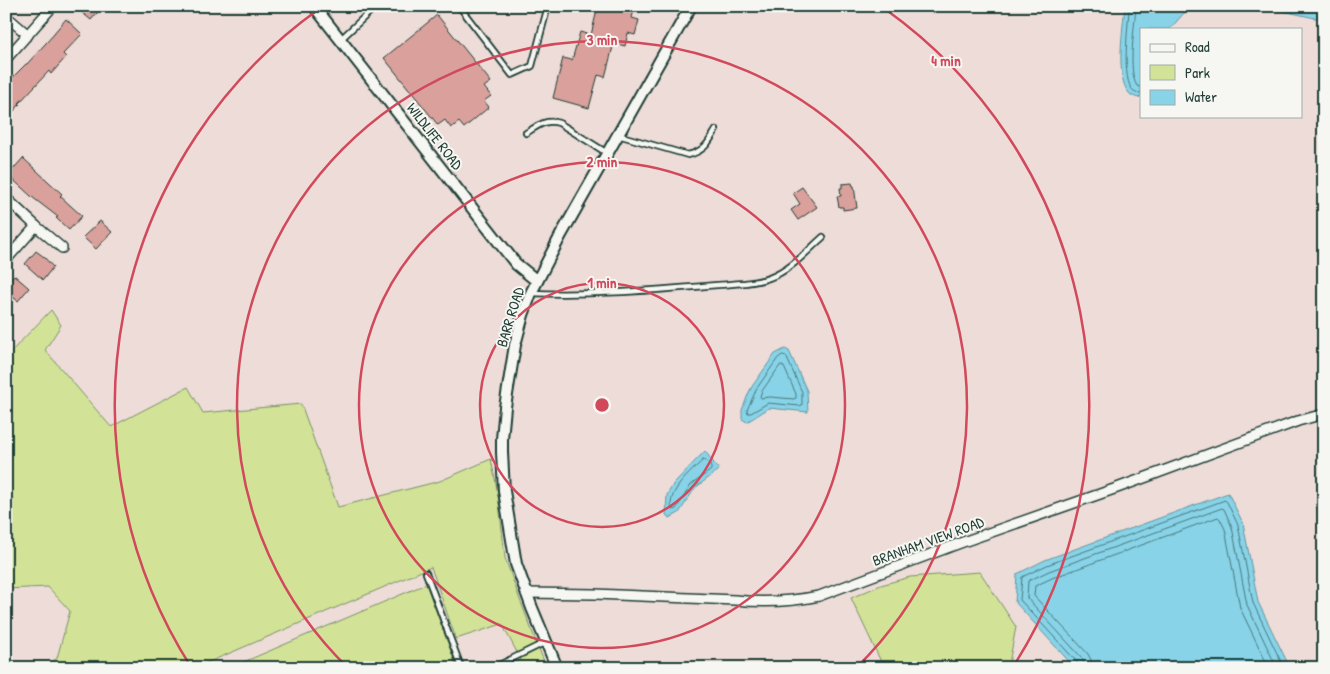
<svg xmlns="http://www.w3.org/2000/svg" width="1330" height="674" viewBox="0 0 1330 674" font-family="'Patrick Hand',sans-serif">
  <rect width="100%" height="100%" fill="#eedcd8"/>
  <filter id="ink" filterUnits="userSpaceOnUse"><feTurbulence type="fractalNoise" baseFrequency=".02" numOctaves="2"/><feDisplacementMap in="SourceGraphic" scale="10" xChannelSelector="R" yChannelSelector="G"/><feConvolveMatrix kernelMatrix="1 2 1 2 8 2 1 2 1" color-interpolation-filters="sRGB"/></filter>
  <g filter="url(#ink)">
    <g fill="#d2e397" stroke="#789066">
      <polygon points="51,310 61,325 45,350 111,427 188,387 203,413 301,404 338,507 440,481 491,459 498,494 505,558 520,600 541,654 547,668 507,668 521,660 502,624 456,639 431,567 195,668 45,668 57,658 70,611 48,587 6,589 6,357"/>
      <polygon points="980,572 1016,627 1008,668 884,668 851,598 881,585 910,577"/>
      <polygon points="426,584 457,668 230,668 239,664"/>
    </g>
    <g fill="#88d3e8" stroke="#5e97a0">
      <path d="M1125,6H1198L1184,13L1170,29H1141V96L1139,98C1135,97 1131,96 1129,93C1115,78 1123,27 1125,6Z"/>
      <polygon points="1260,6 1324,6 1324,20"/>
      <polygon points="785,349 789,351 807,391 808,412 769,408 747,422 742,419 742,410 749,392 753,385 775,354"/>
      <polygon points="705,451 719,470 695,488 679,513 670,518 666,515 667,495 674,483"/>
      <polygon points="1228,493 1243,523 1258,602 1290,668 1075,668 1015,602 1017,574 1045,560"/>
    </g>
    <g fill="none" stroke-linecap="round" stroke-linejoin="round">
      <g stroke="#49797c" stroke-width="1">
        <path d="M1129,6C1129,23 1120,82 1134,91C1135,92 1139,93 1141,93"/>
        <path d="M1136,6C1135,25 1127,71 1137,86L1141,87"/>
        <polygon points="783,355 786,356 802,392 802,405 800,406 768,403 751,413 748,413 747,410 757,388 778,358"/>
        <polygon points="781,365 784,367 796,394 796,398 794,399 770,397 761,398 760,396 762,391"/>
        <path d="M703,460C707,460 712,466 711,470L691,485L676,509L672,510C666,492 691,472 703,460Z"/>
        <polyline points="1079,668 1077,662 1020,600 1022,577 1047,565 1225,500 1227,502 1238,525 1253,603 1284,668"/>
        <polyline points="1085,668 1084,663 1082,658 1027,598 1028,581 1049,571 1222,508 1224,509 1232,527 1247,605 1277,668"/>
        <polyline points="1092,668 1091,660 1088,654 1034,596 1035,586 1052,578 1218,517 1220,519 1225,529 1240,608 1269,668"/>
      </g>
    </g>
    <g fill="#daa09b" stroke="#1f3d34">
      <polygon points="74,6 103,6 91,20"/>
      <polygon points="598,6 635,6 632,18 639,20 635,35 628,33 625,46 614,43 605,77 598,75 589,108 553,98 563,58 572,60 580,32 591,35"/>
      <polygon points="437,15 491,82 484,87 491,96 484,101 489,107 464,128 459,122 451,128 445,120 438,125 384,58"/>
      <polygon points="66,19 82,34 63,54 66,57 51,74 49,71 19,103 20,104 6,120 6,84 26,64 27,64 55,33 54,33"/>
      <polygon points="23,158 62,194 60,196 82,216 69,230 56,218 58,217 32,197 8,175"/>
      <polygon points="852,183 853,186 854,186 857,208 843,210 843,207 839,207 837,196 841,196 840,188 842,188 842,184"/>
      <polygon points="802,187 817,207 798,220 791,210 800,204 793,193"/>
      <polygon points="100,221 112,232 96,249 83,237"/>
      <polygon points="36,251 44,257 53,267 43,280 25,264"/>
      <polygon points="14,275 29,288 18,301 6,292 6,284"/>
    </g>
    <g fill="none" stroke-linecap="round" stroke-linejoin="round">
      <g stroke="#1f3d34" stroke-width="8">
        <g id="service">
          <polyline points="459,6 512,75 532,66 548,6"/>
          <polyline points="341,39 376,6"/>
          <path d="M526,133C538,126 544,119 559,123L607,153"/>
          <path d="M618,135L688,155C705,151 708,143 716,130"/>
          <path d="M531,293C602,296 674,288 745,283C753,282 761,281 769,278C791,270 806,252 823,237"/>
          <polyline points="426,573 461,667 463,668"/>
          <polyline points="493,668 546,642"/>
        </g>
      </g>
      <g stroke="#1f3d34" stroke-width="12">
        <g id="minor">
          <polyline points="6,16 28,35"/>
          <polyline points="6,59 53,6"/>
          <polyline points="6,198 36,226 62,248"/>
          <polyline points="6,260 36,226"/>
          <path d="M526,593L595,594L735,600C764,603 790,602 819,596L963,542L1117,488L1298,421L1324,414"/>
        </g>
      </g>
      <g stroke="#1f3d34" stroke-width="14">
        <g id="tertiary">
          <polyline points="314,6 516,264 537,281"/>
          <polyline points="557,668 532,608 516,564 504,491 502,452 502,439 505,407 515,345 523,315 531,293 561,235 691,6"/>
        </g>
      </g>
      <use href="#service" stroke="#f6f6f2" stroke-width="4.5"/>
      <use href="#minor" stroke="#f6f6f2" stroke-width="9"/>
      <use href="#tertiary" stroke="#f6f6f2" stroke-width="10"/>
    </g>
  </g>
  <g fill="none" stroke="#d1495b" stroke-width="2.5">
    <circle cx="602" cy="405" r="122"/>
    <circle cx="602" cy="405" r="243"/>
    <path d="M348 668A365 365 0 1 1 856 668"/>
    <path d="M191 667A487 487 0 0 1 319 9M885 9A487 487 0 0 1 1013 667"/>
  </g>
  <g text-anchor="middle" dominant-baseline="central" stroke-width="4" stroke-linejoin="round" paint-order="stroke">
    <g font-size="15" fill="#1f3d34" stroke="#f6f6f2">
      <text transform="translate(435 136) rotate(52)">WILDLIFE ROAD</text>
      <text transform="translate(510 317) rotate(-73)">BARR ROAD</text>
      <text transform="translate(928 541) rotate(-20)">BRANHAM VIEW ROAD</text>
    </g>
  </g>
  <circle cx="602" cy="405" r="8" fill="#d1495b" stroke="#f6f6f2" stroke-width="2.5"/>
  <g font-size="15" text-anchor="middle" font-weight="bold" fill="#d1495b" stroke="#f6f6f2" stroke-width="4" stroke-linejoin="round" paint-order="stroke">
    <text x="602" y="45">3 min</text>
    <text x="946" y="66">4 min</text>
    <text x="602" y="167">2 min</text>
    <text x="602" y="288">1 min</text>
  </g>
  <rect width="1330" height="674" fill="none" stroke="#f6f6f2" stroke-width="25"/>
  <rect x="12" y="12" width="1305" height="649" fill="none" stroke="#1f3d34" stroke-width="2" filter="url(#ink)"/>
  <rect x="1140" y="28" width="162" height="90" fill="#f6f6f2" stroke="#a0aca6"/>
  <rect x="1150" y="44" width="25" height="8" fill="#f6f6f2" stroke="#a0aca6"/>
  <text x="1185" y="52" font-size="15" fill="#1f3d34">Road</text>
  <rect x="1150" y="65" width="25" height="15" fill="#d2e397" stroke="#a0aca6"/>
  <text x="1185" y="78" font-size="15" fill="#1f3d34">Park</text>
  <rect x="1150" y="90" width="25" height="15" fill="#88d3e8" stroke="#a0aca6"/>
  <text x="1185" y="102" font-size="15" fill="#1f3d34">Water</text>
</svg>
